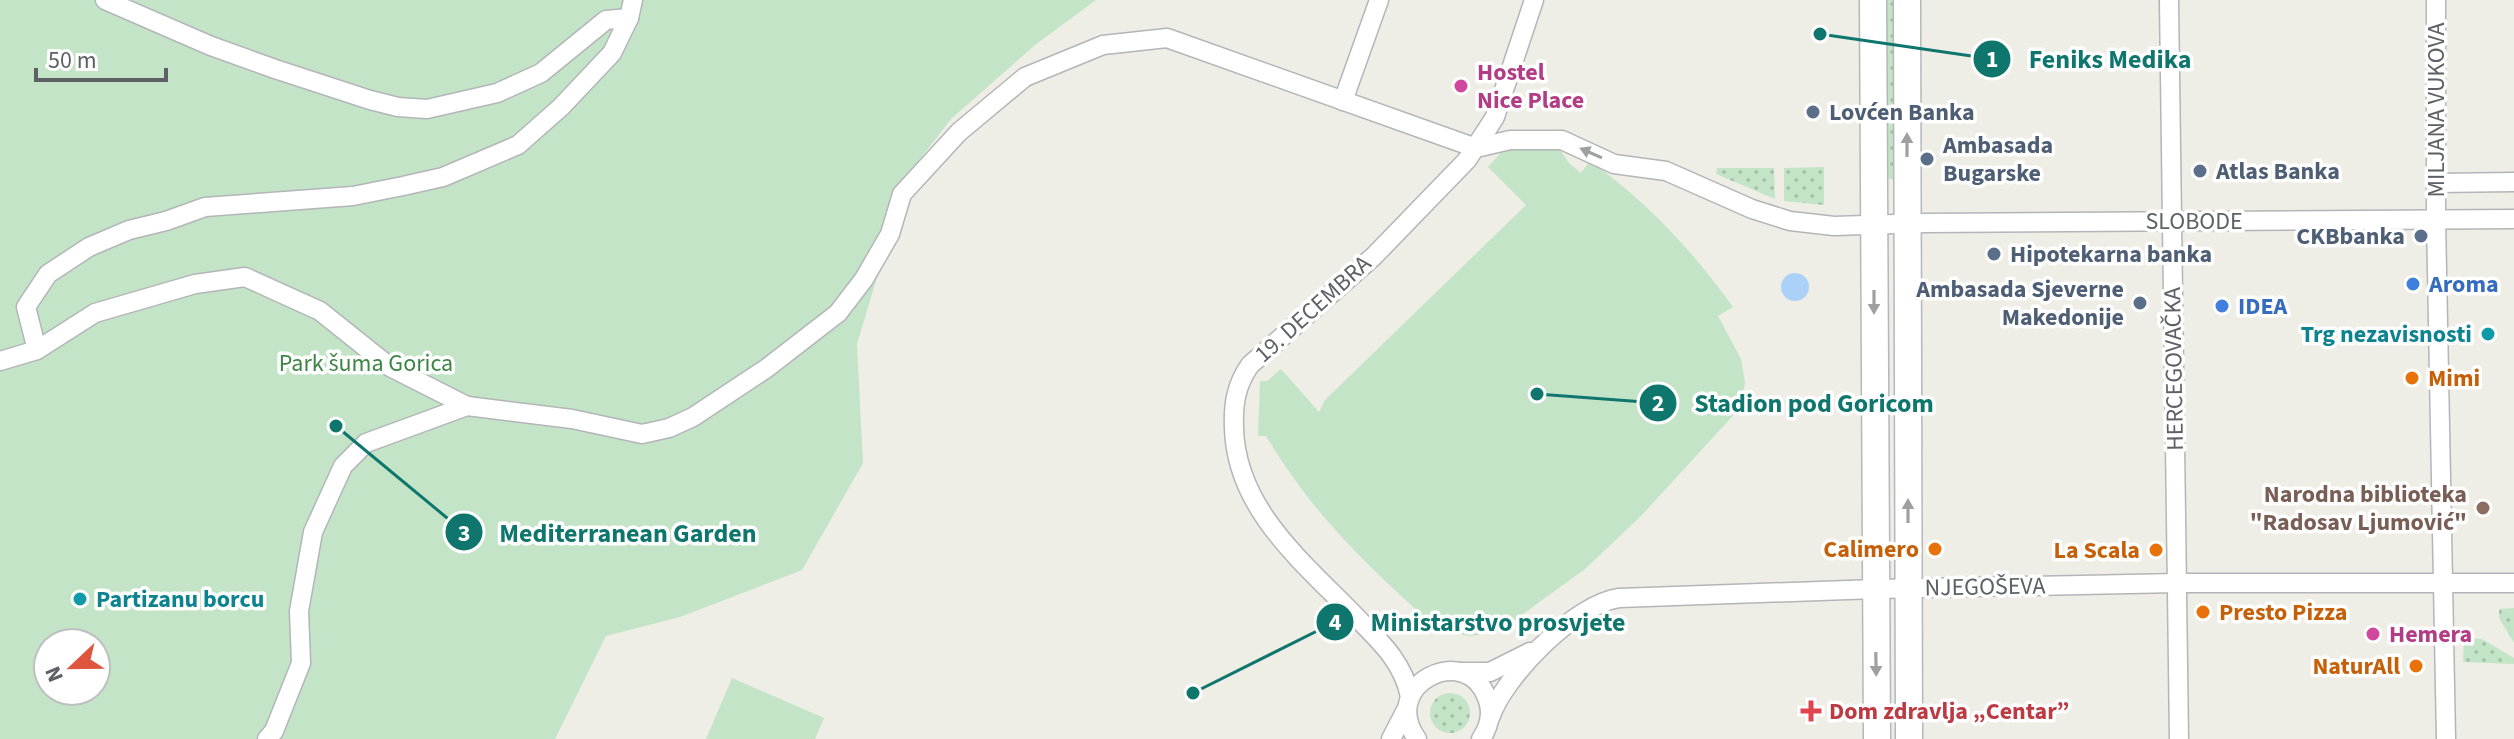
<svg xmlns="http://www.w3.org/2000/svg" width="2514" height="739" viewBox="0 0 2514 739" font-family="'Source Sans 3',sans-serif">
  <defs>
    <pattern id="grass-dots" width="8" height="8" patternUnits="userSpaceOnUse" patternTransform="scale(2)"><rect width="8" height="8" fill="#c4e4c7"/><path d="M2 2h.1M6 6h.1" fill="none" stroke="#a2bca5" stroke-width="1.8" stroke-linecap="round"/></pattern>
  </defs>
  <rect width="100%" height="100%" fill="#eeede6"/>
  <g fill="url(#grass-dots)">
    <polygon points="1882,0 1895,0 1895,179 1882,178"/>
    <polygon points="1824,167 1824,205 1784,201 1784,168"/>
    <polygon points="1717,168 1774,168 1775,199 1716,174"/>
    <polygon points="2514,608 2514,643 2499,618 2499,609"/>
    <polygon points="2464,638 2482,639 2514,658 2514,664 2463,662"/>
    <circle cx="1450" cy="713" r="20"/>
  </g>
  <g fill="#c4e4c7" fill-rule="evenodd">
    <path d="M0,0H1096L1035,45L951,119L892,195L890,234L857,344L863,463L802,570L680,617L606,636L555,739H0ZM48,643H96V691H48Z"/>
    <path d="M1505,148H1559L1569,163L1581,173L1590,161C1647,202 1693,251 1733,307L1718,316L1741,359L1745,383L1740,408L1641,516L1585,569L1498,632L1470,636L1444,631L1430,622C1364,563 1312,513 1266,436H1258L1260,381H1267L1281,369L1319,412L1325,400L1526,205L1488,167Z"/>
    <polygon points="732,678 824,718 815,739 706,739"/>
  </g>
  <circle fill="#abd1f9" cx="1795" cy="287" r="14"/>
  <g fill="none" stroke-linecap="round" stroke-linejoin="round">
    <g stroke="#b3b5b9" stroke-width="21">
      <g id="street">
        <polyline points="105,0 211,46 275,69 370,100 398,107 427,109 497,93 541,73 606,20 629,18 633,0"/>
        <polyline points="2169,0 2179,739"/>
        <polyline points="2436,0 2436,219 2446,739"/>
        <polyline points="1343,101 1379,0"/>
        <polyline points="2437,183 2514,182"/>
        <polyline points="37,350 26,307 48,274 89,247 129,230 166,221 205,207 353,196 403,186 443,177 518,145 561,107 612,53 629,18"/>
        <polyline points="0,361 37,350 95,313 195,284 245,277 320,311 390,367 467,406 572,419 642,434 669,428 693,417 767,368 838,313 864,279 890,234 902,194 959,132 1025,77 1103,45 1167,38 1476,148 1510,140 1562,140 1614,164 1666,171 1752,209 1790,221 1834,226 1926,223 2514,219"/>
        <polyline points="1460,672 1490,672 1530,652"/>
        <path d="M1410,697C1404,665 1383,644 1361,622C1308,566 1236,512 1234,428C1233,404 1236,385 1250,365L1374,256L1467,160L1495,117L1534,0"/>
        <path d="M1490,718C1504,676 1575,604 1619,598L1876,589L2178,583H2514"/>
        <polyline points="267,739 274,731 301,663 299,611 313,532 343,466 366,443 467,406"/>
        <polyline points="1391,739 1406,710"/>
        <path d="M1417,739C1378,684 1467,641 1487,698C1493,712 1489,727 1481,739"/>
      </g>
    </g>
    <g stroke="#b4b7bc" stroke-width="29">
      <g id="secondary">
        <polyline points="1873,0 1877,739"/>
        <polyline points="1907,0 1909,739"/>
      </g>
    </g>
    <use href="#street" stroke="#fff" stroke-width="18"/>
    <use href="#secondary" stroke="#fff" stroke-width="26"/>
  </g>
  <defs><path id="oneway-solid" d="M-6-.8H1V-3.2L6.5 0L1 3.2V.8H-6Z" transform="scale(2)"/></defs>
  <g fill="#9ea0a3">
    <use href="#oneway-solid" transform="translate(1907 145) rotate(-90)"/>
    <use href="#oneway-solid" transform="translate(1591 153) rotate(-156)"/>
    <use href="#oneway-solid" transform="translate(1874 302) rotate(90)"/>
    <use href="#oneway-solid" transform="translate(1908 511) rotate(-90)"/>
    <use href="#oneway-solid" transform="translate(1876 664) rotate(89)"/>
  </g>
  <g fill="#d1479c" stroke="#fff" stroke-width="3">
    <circle cx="1461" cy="86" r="8"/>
    <circle cx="2373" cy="634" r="8"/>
  </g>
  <g fill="#5c6f8a" stroke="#fff" stroke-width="3">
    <circle cx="1813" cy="112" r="8"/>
    <circle cx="1927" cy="159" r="8"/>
    <circle cx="2200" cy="171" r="8"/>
    <circle cx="2421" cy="236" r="8"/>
    <circle cx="1994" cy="254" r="8"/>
    <circle cx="2140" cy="303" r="8"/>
  </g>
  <g fill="#3f7fe0" stroke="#fff" stroke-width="3">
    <circle cx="2413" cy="284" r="8"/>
    <circle cx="2222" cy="306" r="8"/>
  </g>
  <g fill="#0f9aa8" stroke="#fff" stroke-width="3">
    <circle cx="2488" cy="334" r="8"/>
    <circle cx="80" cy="599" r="8"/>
  </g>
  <g fill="#e8710a" stroke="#fff" stroke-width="3">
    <circle cx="2412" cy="378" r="8"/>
    <circle cx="1935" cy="549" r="8"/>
    <circle cx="2156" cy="550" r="8"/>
    <circle cx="2203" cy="612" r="8"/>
    <circle cx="2416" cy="666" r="8"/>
  </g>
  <circle fill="#8d6e63" stroke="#fff" stroke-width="3" cx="2483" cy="508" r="8"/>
  <path fill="#e0444e" stroke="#fff" stroke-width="3" d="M1807 699h8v8h8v8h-8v8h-8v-8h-8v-8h8z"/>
  <g text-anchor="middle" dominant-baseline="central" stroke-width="7" stroke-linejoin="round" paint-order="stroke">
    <g font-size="24" font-weight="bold" fill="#b23c85" stroke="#fff" text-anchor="start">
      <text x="1477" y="72">Hostel<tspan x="1477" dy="28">Nice Place</tspan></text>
      <text x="2389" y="634">Hemera</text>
    </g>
    <g font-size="24" fill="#5d6065" stroke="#fff">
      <text transform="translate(2436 110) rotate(-90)">MILJANA VUKOVA</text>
      <text x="2194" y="221">SLOBODE</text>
      <text transform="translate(1313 309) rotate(-42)">19. DECEMBRA</text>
      <text transform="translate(2174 369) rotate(-91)">HERCEGOVAČKA</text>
      <text transform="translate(1985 587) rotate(-1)">NJEGOŠEVA</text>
    </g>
    <g font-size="24" font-weight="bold" fill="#4e5e75" stroke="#fff" text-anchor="start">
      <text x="1829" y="112">Lovćen Banka</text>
      <text x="1943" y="145">Ambasada<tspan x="1943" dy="28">Bugarske</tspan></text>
      <text x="2216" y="171">Atlas Banka</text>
      <text x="2405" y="236" text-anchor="end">CKBbanka</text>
      <text x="2010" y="254">Hipotekarna banka</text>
      <text x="2124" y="289" text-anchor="end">Ambasada Sjeverne<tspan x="2124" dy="28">Makedonije</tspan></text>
    </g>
    <g font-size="24" font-weight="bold" fill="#366cbe" stroke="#fff" text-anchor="start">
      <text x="2429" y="284">Aroma</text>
      <text x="2238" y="306">IDEA</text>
    </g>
    <g font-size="24" font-weight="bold" fill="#0d838f" stroke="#fff" text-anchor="end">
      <text x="2472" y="334">Trg nezavisnosti</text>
      <text x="96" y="599" text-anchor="start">Partizanu borcu</text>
    </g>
    <g font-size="24" fill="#3c8545" stroke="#fff">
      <text x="366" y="363">Park šuma Gorica</text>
    </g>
    <g font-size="24" font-weight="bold" fill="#c56008" stroke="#fff" text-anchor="end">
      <text x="2428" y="378" text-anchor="start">Mimi</text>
      <text x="1919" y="549">Calimero</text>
      <text x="2140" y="550">La Scala</text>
      <text x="2219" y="612" text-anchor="start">Presto Pizza</text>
      <text x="2400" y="666">NaturAll</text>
    </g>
    <g font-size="24" font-weight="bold" fill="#785e54" stroke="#fff" text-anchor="end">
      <text x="2467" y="494">Narodna biblioteka<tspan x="2467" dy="28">"Radosav Ljumović"</tspan></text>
    </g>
    <g font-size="24" font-weight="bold" fill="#be3a42" stroke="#fff" text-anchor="start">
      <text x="1829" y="711">Dom zdravlja „Centar”</text>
    </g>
  </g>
  <path fill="none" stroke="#0f766e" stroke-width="3" d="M1820 34L1992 59M1537 394L1658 403M336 426L464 532M1193 693L1335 622"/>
  <g fill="#0f766e" stroke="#fff" stroke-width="3">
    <circle cx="1820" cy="34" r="8"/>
    <circle cx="1537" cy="394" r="8"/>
    <circle cx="336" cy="426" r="8"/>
    <circle cx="1193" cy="693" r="8"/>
    <circle cx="1992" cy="59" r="20"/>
    <circle cx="1658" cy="403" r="20"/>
    <circle cx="464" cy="532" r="20"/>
    <circle cx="1335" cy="622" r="20"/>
  </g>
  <g font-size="24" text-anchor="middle" font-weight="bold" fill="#fff">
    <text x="1992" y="67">1</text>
    <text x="1658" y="411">2</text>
    <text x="464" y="541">3</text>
    <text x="1335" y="630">4</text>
  </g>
  <g font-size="26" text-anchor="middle" font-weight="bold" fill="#0f766e" stroke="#fff" stroke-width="7" stroke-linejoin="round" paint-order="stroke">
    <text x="2110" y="68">Feniks Medika</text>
    <text x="1814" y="412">Stadion pod Goricom</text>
    <text x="628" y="542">Mediterranean Garden</text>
    <text x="1498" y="631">Ministarstvo prosvjete</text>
  </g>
  <g transform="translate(72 667) rotate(248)"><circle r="38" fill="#ffffff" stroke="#bebfc1" stroke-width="2"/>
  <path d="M0-6L14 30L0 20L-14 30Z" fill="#dd563d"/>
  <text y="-12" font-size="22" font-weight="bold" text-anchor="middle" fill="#5d6065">N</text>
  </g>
  <path d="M36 68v12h130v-12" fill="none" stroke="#5d6065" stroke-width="4"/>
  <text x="48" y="68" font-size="24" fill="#5d6065" stroke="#ffffff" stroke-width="6" paint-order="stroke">50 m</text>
</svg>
